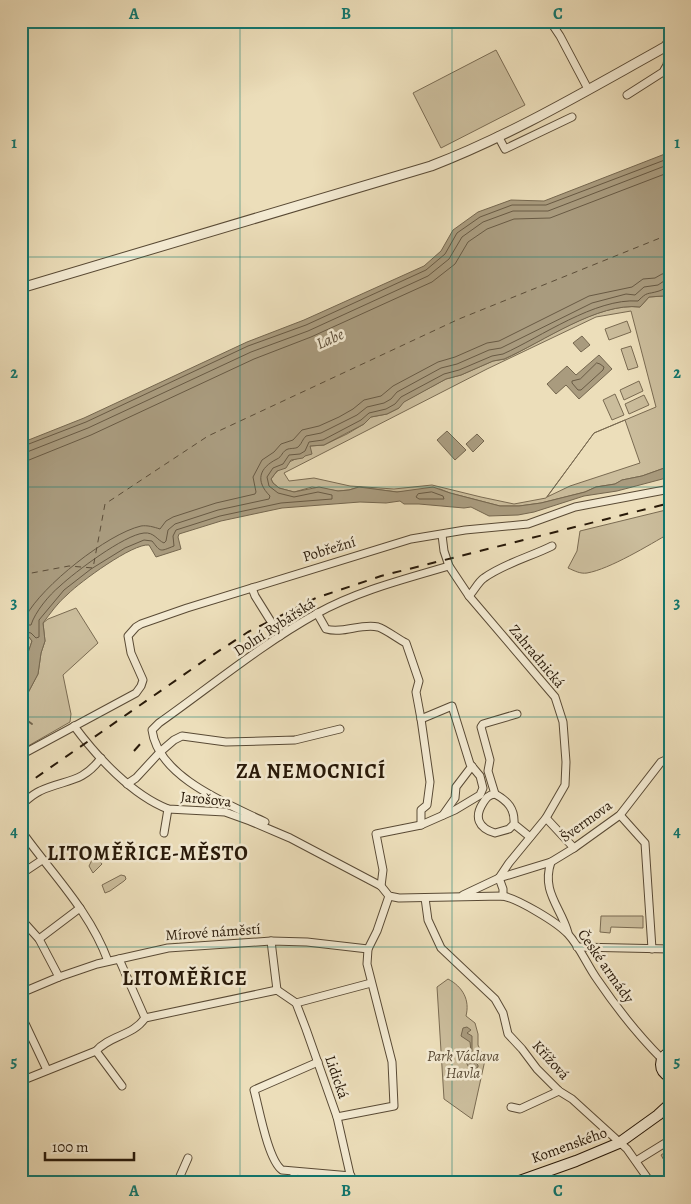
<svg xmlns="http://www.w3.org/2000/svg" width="691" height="1204" viewBox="0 0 691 1204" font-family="Alegreya,serif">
  <rect width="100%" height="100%" fill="#ecdeba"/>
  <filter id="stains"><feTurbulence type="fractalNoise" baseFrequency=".004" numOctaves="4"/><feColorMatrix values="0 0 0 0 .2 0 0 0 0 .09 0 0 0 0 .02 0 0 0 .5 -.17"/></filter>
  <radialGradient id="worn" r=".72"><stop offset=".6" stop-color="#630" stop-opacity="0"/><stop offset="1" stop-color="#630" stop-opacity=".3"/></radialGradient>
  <g fill="#cbbd9c" stroke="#7a6b52" fill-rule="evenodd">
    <polygon points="496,50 525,105 441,148 413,93"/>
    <path d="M670,289V466L642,476L622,480L615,484L596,487L585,492L541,503L519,506H500L450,493L440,489L397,492L359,487L349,490L338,491L312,487L294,492L279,488L273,483L271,479C280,466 290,460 305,456L310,446L324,445L347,434L364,424L371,417L387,414L399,408L403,402L446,379L461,375L493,361L505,359C543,341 598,302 640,307L649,297L663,296ZM631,311L656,407L594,433L546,498L514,504L481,497L432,485L394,489L350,486L314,478L289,481L284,473L487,369L596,317ZM625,420L640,463L570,486L547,497L594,433Z"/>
    <polygon points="627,321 631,332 609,340 605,329"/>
    <polygon points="631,346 638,367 628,370 621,349"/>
    <polygon points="639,381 643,391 624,400 620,390"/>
    <polygon points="615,394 624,415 612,420 603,400"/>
    <polygon points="644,395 649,405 629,414 625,404"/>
    <path d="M670,509V533C649,545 610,569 587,573C580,574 575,571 568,568L577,551L580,531Z"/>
    <polygon points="76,608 98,643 63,675 71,714 70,722 21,750 21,706 38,674 41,653 45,641 43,623 48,619"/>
    <polygon points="21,636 29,637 32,641 21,674"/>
    <polygon points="96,857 102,864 93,873 89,866 92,860"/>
    <polygon points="121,875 125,876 126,879 124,881 110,891 105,893 102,885"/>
    <polygon points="601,916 643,916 643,928 611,927 610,933 600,932"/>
    <path d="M448,979C463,987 470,1000 466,1016L475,1023L478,1034V1045L485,1060L472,1119L444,1099L437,987Z"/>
    <polygon points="670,1149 670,1171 661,1155"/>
  </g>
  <g fill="#a99b7e" stroke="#75674f">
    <path d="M670,152V289L663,296L649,297L640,307C598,302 543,342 504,359L493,361L461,375L446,379L404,402L399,408L387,414L371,417L364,424L324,445L310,446L312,454L305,456L303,458L291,460L286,468L277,471L271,479L273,483L279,488L294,492L319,487L338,491L349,490L359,487L397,492L433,487L450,493L500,506H519L541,503L585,492L596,487L615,484L622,480L642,476L670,466V477L617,491L584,496L534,512L518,515L489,516L471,507L464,508L419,504H404L400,501L386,503L360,502L282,508L221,521L179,534L178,537L181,549L156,557L149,545C133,543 80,582 68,594C58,602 50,614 43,623L45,641L41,653L38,674L21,706V674L32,641L29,637L21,636V443L84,418L247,342L304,320L424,266L441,251L453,230L478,212L511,200L544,201Z"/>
    <polygon points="582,336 590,345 581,352 573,343"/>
    <polygon points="599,355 612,369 579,399 566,385 556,394 547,384 567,366 576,375"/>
    <polygon points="447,431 466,450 455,460 437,440"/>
    <polygon points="477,434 484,441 473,452 466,444"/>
    <path d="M467,1027L471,1030L467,1033L472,1036V1052L478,1059L476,1063L478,1065V1067L474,1070L470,1069C465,1062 464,1057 471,1051L470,1042L461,1036L463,1028Z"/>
  </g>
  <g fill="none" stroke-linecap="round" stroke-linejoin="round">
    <g stroke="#685a44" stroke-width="1">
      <polygon points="597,363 600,364 604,367 603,370 581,390 578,390 572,383 572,381 580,379"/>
      <polyline points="21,447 86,422 248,346 306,325 426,270 445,254 457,233 480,217 512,205 546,205 670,158"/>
      <polyline points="21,453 27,452 88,428 251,352 308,331 428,276 449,259 462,237 483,222 513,211 548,211 670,164"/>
      <polyline points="21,461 29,460 91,435 254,359 311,337 432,282 455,264 468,242 487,229 514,219 550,218 670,172"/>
      <polygon points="432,492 443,496 444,499 419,499 416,497 418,494"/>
      <path d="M21,617L26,616C42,586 107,534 141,526C147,525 154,527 160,529L166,521L173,517L216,503L255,494L256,492L253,477L262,460L274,452L281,444L293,440L302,430L319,426L339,417L353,409L364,400L381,396L393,386L438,362L455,357L487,343L499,341L589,296L632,287L643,279L655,278L662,274L670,273"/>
      <path d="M21,625H31C35,612 49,595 60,586C75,572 124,535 144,533C154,532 157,540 164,543L166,541L168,530L175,524L218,510L269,499L270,496C255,481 259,468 277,459C282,457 282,451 288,449C292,448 297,449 299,446C302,443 302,440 306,436L321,433L357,415L367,407L384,403L391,399L397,392L441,368L457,364L489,350L501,348L592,303L626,294L635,295L644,287L658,285L664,281L670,280"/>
      <path d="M21,631L31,633L36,638L39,637V620L64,590L91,569L125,548L144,540L152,541C161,552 159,552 174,546L173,536L176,530L220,516L281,503L332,499V495L318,492L294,497L278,493L269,486L267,477L273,468L283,464L289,455L300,454L305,451L309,442L323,440L361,420L369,413L386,409L395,404L401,397L444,374L459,370L492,356L503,354C541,337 595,298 638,301C648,291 646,295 659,291C663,290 665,287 670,286"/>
    </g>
    <polyline stroke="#75674f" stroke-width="2" points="21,716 32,724"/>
    <polyline stroke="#5c4d38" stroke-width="1" stroke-dasharray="6 5" stroke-linecap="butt" points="21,575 69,566 93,568 105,504 208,436 459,319 670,234"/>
    <g stroke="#594a35" stroke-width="9">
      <g id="minor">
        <polyline points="550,21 560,36 588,89"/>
        <polyline points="627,95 663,72 667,65 669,52"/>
        <polyline points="498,136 505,149 572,117"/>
        <polyline points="442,535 444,551 449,566 469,596 555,697 563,722 566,762 565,785 546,818 509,863 499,878"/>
        <polyline points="252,588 255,596 280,636"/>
        <path d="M469,596C474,591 478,582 484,578C505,563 530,557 552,546"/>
        <path d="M317,613L326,629C343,634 361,623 378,627C385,629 398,639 406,643L419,681L416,692L421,719L430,782L427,805L421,810V825"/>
        <path d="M74,726C97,757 132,795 168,809L225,812L250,821L290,838L381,886L389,896L399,898L503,896C518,899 557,922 568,934C580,947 587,965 597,979C616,1007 638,1035 662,1059"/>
        <polyline points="21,755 136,693 141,686 143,680 131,653 128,636 136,627 141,624 187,608 411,539 465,530 528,524 575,507 670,489"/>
        <polyline points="127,784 136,778 160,752 174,740 182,736 226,742 295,740 340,729"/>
        <polyline points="495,794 488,771 490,760 481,727 483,724 517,714"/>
        <path d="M21,805C27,800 33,794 40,791C65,779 82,784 101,758"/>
        <polyline points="443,815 455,798 456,787 472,766"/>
        <polyline points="620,815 645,843 652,949"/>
        <polyline points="546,818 574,848"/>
        <path d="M265,822C228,804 158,777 152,730L159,723C210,687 262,644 316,614C357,591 405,579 449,566"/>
        <path d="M514,824L509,829L495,833C478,828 474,817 483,803C486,798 488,795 495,794C508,801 515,809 514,824L530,837"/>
        <polyline points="164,833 168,809"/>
        <path d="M25,836C55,877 90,912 108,961"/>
        <path d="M551,862C541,892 561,907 568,933"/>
        <polyline points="21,874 42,860"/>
        <polyline points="499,878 503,889 503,896"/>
        <polyline points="381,886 383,870 376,834 421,825 455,810 480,795 483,788 480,776 470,764 452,706 421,719"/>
        <polyline points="463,895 499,878 551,862 574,848 620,815 661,762 670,758"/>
        <polyline points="425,898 428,920 441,948 495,999 503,1013 508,1034 522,1049 537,1069 559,1091 572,1099 627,1149 651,1183"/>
        <polyline points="21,919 39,939 59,977"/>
        <polyline points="39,939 80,908"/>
        <polyline points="271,941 277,990"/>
        <polyline points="577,947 670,949"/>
        <polyline points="119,959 145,1018"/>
        <polyline points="277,990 296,1003 306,1029 337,1117 352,1183"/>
        <polyline points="21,993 59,977 97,964 168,948 271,941 307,942 368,949"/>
        <polyline points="296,1003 371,983"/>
        <polyline points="21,1015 47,1070"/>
        <polyline points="145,1018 277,990"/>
        <polyline points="96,1051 122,1086"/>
        <path d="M318,1062L254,1090C259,1108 268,1160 282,1170L351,1176"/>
        <path d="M21,1081L96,1051C110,1035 133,1036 145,1018"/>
        <polyline points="511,1107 520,1109 559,1091"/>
        <polyline points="337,1117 394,1106 392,1062 367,964 368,949 377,931 389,896"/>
        <polyline points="636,1161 670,1140"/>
        <polyline points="294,1172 294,1183"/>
        <polyline points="177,1183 188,1158"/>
      </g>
    </g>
    <g stroke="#594a35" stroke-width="11">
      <path id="tertiary" d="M21,288L431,166C512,135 589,89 665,47L670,41"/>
    </g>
    <g stroke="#281909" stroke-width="12">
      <g id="secondary">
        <path d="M670,1052C658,1058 658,1071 670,1077"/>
        <polyline points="514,1183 576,1161 619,1143 658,1115 670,1104"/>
      </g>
    </g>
    <use href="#minor" stroke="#f3ead2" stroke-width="7"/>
    <use href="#tertiary" stroke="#f3ead2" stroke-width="9"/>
    <use href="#secondary" stroke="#f3ead2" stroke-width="10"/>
    <g stroke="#281909" stroke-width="2" stroke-dasharray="9 9" stroke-linecap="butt">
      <polyline points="134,751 141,743"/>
      <polyline points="21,788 205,660 248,632 316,598 381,576 670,503"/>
    </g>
  </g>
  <path fill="none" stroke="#0f766e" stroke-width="1" stroke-opacity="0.55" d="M240,21V1183M452,21V1183M21,257H670M21,487H670M21,717H670M21,947H670"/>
  <g text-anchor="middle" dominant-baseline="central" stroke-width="5" stroke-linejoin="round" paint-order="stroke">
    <g font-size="15" fill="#281909" stroke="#f3ead2">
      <text transform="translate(329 549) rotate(-17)">Pobřežní</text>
      <text transform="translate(274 627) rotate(-33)">Dolní Rybářská</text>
      <text transform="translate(537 656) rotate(50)">Zahradnická</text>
      <text transform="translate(206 799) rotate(6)">Jarošova</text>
      <text transform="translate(586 821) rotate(-36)">Švermova</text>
      <text transform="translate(213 932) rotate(-4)">Mírové náměstí</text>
      <text transform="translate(606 966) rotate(55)">České armády</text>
      <text transform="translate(551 1060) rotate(48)">Křížová</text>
      <text transform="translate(337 1077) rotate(71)">Lidická</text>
      <text transform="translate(569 1145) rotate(-20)">Komenského</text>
    </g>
    <g font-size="15" font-style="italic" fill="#594a35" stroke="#f3ead2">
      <text x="463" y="1056">Park Václava<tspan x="463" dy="17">Havla</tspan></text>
    </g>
    <g font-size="16" font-style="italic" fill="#5c4d38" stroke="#f3ead2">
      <text transform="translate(330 339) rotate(-24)">Labe</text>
    </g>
    <g font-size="20" font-weight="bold" letter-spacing="1" fill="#281909" stroke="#f3ead2">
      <text x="311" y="771">ZA NEMOCNICÍ</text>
      <text x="148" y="853">LITOMĚŘICE-MĚSTO</text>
      <text x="185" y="978">LITOMĚŘICE</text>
    </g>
  </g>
  <rect width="691" height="1204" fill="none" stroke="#ecdeba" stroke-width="55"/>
  <path d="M45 1152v8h89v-8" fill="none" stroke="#281909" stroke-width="2.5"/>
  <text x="52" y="1152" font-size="15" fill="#281909" stroke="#f3ead2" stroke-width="4" paint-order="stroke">100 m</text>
  <rect x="28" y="28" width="636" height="1148" fill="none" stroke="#0f766e" stroke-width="2"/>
  <g font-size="16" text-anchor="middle" font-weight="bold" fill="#0f766e">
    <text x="134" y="19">A</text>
    <text x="346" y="19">B</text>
    <text x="558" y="19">C</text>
    <text x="14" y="148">1</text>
    <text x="677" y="148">1</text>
    <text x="14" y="378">2</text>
    <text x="677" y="378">2</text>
    <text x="14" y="608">3</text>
    <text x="677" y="608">3</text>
    <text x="14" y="837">4</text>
    <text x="677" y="837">4</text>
    <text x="14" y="1067">5</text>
    <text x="677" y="1067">5</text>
    <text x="134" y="1196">A</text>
    <text x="346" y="1196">B</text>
    <text x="558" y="1196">C</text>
  </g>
  <rect width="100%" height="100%" filter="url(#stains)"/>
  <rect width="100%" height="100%" fill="url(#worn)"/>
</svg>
